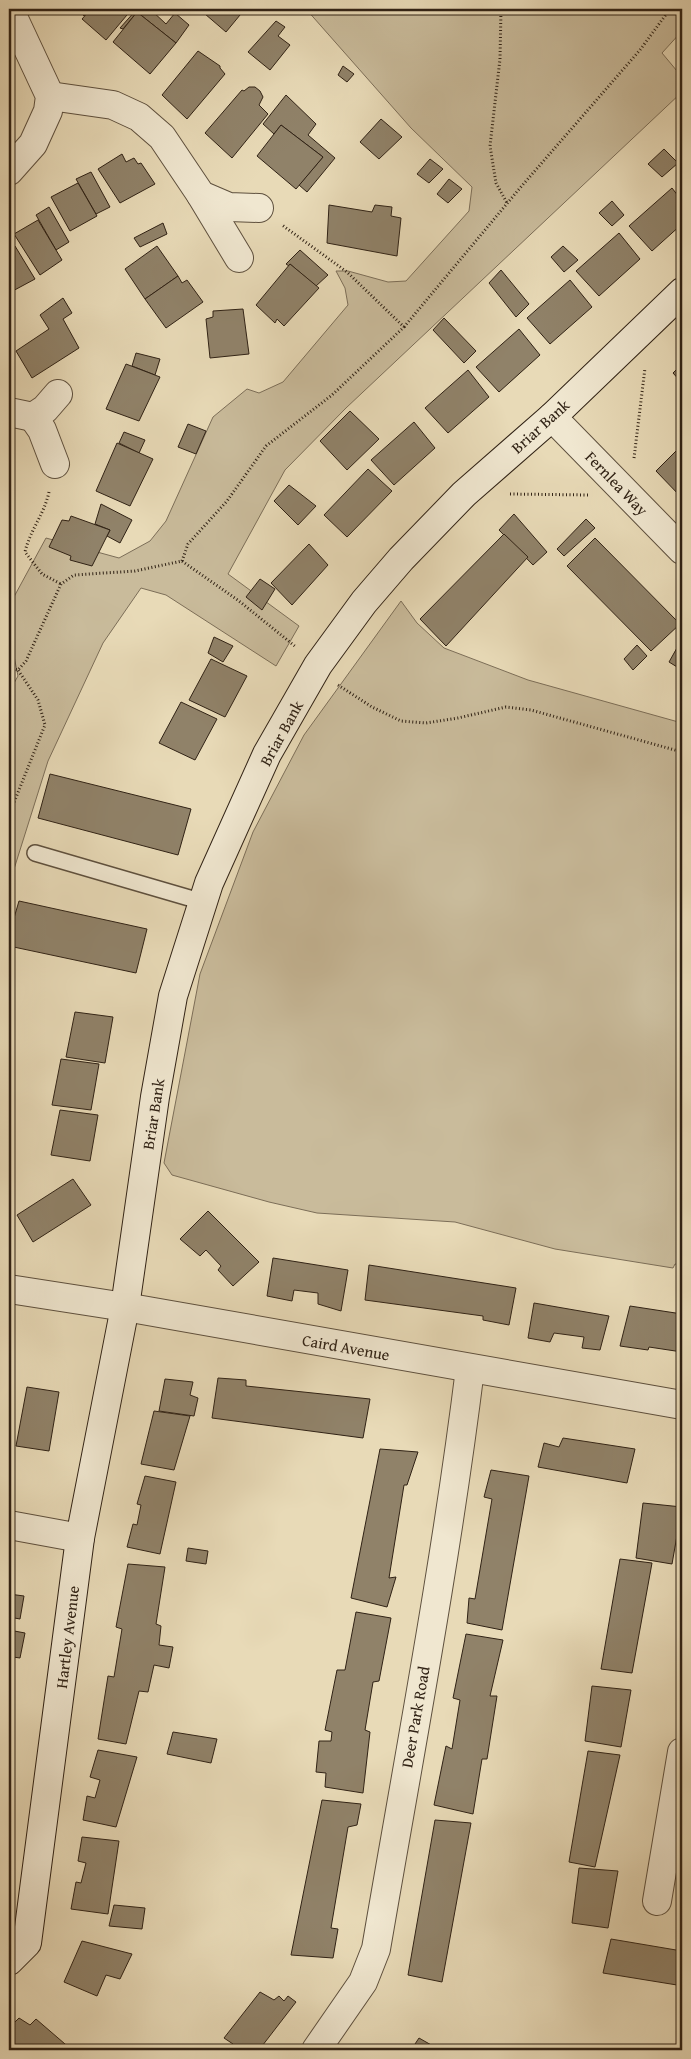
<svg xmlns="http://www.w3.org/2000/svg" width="691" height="2059" viewBox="0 0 691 2059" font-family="'Gentium Book Plus',serif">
  <rect width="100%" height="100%" fill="#e8dab7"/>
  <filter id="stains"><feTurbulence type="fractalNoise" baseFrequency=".004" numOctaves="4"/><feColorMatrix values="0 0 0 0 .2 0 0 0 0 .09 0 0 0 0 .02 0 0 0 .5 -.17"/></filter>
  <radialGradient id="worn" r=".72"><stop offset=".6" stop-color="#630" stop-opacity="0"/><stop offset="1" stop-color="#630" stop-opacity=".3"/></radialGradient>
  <g fill="#c9bb9b" stroke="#7c6e58">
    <polygon points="306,9 682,9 682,31 662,53 682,77 682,92 346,408 285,470 228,574 299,626 276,666 166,595 141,588 103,643 48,761 9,885 9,692 18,676 9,632 9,606 46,538 119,558 150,541 166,521 213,417 247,389 259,393 283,382 348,305 345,288 336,271 348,271 388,282 406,281 469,211 472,187 411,128"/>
    <polygon points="401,601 417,623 444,648 528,680 682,723 682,1265 675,1264 673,1268 555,1249 455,1222 317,1213 269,1202 172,1175 164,1163 200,974 253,832 304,735"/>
  </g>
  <g fill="#908269" stroke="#302215">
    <polygon points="78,9 91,9 84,16"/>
    <polygon points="91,9 132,9 106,40 82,19"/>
    <polygon points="137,9 150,9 166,24 175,13 189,25 176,43 137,12 123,29 120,28"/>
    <polygon points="210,9 245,9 226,32 205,14"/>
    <polygon points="137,12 176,43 150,74 113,42"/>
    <polygon points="276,21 285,27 278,36 290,45 270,70 248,52"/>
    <polygon points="198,51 220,66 220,68 225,74 187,119 162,95"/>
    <polygon points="343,66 354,74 347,82 338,75"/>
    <polygon points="249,87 255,87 260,91 263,97 259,105 268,114 232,158 205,133 242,90 244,91"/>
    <polygon points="286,95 316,124 308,135 335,158 307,192 299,185 323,157 281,125 274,134 263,124"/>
    <polygon points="381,119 402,137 379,159 360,142"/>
    <polygon points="281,125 323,157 296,189 257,156"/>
    <polygon points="664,149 678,163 662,177 648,164"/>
    <polygon points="122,154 126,162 134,158 138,164 141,163 155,184 120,203 98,169"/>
    <polygon points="430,159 443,169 429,183 417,174"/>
    <polygon points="91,172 110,207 96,214 76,179"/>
    <polygon points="449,179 462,189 448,203 437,194"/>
    <polygon points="78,183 97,216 70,231 51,197"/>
    <polygon points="672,188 682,201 682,224 652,251 629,226"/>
    <polygon points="612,201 624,215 612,226 599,213"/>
    <polygon points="329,205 372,212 375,205 392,207 391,216 401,218 397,256 327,243"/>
    <polygon points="49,207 69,242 56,250 36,215"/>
    <polygon points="38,220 62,260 40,275 14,234"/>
    <polygon points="163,223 167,234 140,247 134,238"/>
    <polygon points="619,233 640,259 599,296 576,271"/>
    <polygon points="15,246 35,279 9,293 9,249"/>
    <polygon points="157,246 178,276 145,299 125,269"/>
    <polygon points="563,246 578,260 564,272 551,257"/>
    <polygon points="300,250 328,275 316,286 290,264 289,266 286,264"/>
    <polygon points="290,264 319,288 284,326 277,319 275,323 256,305"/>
    <polygon points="501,270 529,304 516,317 489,283"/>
    <polygon points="178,276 182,283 187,280 203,302 166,328 145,299"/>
    <polygon points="570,280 592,307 550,344 527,318"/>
    <polygon points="63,298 72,313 63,319 79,348 32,378 16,351 49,329 40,315"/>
    <polygon points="243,309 249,354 210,358 206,319 213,317 213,311"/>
    <polygon points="444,318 476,351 464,363 433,330"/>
    <polygon points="519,329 540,355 499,392 476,367"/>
    <polygon points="136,353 160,359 155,375 132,366"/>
    <polygon points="126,364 160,377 139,421 106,409"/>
    <polygon points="682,364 682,383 673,373"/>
    <polygon points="468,370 489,397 448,433 425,408"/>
    <polygon points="350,411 379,439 347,470 320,441"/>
    <polygon points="414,422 435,448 394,485 371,460"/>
    <polygon points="188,424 206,431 196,454 178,447"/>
    <polygon points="124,432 145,440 139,453 119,443"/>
    <polygon points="117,443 153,459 130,506 96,491"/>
    <polygon points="682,445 682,498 656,471"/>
    <polygon points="368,469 392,491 347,537 324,515"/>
    <polygon points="289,485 316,506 298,525 274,501"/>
    <polygon points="101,504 132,520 120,543 107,536 110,530 95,524"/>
    <polygon points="514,514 547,552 533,565 499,530"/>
    <polygon points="71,516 110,530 92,566 70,560 71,556 49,547 62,520 69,521"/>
    <polygon points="586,519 595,528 564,556 557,549"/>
    <polygon points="504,534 528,557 446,646 420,619"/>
    <polygon points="595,538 680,624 651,651 567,566"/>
    <polygon points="309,544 328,565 292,605 271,583"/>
    <polygon points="260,579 275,589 262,610 246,597"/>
    <polygon points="214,637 233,646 223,662 208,653"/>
    <polygon points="682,639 682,670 669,662"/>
    <polygon points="637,645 647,656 633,670 624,659"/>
    <polygon points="211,659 247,676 225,717 189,700"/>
    <polygon points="181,702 217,719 195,760 159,743"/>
    <polygon points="50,774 191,809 178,855 38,818"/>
    <polygon points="19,901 147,929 136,973 9,946 9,935"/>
    <polygon points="75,1012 113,1017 105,1063 66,1057"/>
    <polygon points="61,1059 99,1064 91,1110 52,1105"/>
    <polygon points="60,1110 98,1115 90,1161 51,1155"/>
    <polygon points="73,1179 91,1205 33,1242 17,1215"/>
    <polygon points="208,1211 259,1262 233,1286 218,1270 221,1266 206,1250 200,1256 180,1239"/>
    <polygon points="273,1258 348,1270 341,1311 318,1304 318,1293 294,1290 292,1301 267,1296"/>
    <polygon points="369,1265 516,1288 509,1325 483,1320 483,1316 365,1300"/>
    <polygon points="534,1303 609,1316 600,1350 582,1348 584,1337 554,1333 550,1342 528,1338"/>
    <polygon points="630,1306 682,1314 682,1352 649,1347 648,1350 620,1346"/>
    <polygon points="218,1378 246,1380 246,1386 370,1399 363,1438 212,1418"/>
    <polygon points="165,1379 193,1382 190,1395 198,1398 194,1416 159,1411"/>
    <polygon points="27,1387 59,1392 49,1451 16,1446"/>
    <polygon points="154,1411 190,1416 174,1470 141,1464"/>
    <polygon points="563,1438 635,1449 627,1483 538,1467 544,1443 559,1447"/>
    <polygon points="380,1449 418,1452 407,1485 404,1485 389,1578 396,1577 387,1607 351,1598"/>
    <polygon points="491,1470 529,1476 502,1630 467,1623 469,1598 475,1599 492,1499 484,1497"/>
    <polygon points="145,1476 176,1482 160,1554 127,1547 133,1524 137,1525 141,1505 137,1504"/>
    <polygon points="643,1503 682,1507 672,1564 636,1558"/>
    <polygon points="188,1548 208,1551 206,1564 186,1561"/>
    <polygon points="620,1559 652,1563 632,1673 601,1669"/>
    <polygon points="128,1564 165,1567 156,1624 161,1626 159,1645 173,1647 169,1668 154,1665 148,1692 139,1691 126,1744 98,1739 108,1676 114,1677 122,1629 116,1627"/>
    <polygon points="9,1594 24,1596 20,1619 9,1617"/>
    <polygon points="356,1612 391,1618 379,1681 373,1682 365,1730 370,1732 363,1793 325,1787 326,1773 316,1772 319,1741 331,1741 332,1732 325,1730 337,1670 345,1670"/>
    <polygon points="9,1630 25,1633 20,1658 13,1657 9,1677"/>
    <polygon points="466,1634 503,1640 490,1696 497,1696 487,1759 482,1759 473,1814 434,1805 446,1746 452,1749 460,1700 453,1698"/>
    <polygon points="9,1685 14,1686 9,1711"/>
    <polygon points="592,1686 631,1690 621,1747 585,1741"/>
    <polygon points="173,1732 217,1739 211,1763 167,1754"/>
    <polygon points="98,1750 137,1757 116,1827 83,1820 87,1796 95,1798 100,1780 90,1777"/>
    <polygon points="588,1751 620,1755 595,1867 569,1862"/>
    <polygon points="322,1800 361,1804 357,1825 348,1827 331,1928 338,1929 333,1958 291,1955"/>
    <polygon points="435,1820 471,1823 442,1982 408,1975"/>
    <polygon points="82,1837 119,1841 108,1914 71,1909 76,1882 81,1883 86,1863 78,1861"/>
    <polygon points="579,1868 618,1871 608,1928 572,1923"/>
    <polygon points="114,1905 145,1908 142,1929 109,1926"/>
    <polygon points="611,1939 682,1951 682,1967 677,1985 603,1973"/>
    <polygon points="82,1941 132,1954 120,1979 106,1975 97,1996 64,1982"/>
    <polygon points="260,1992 274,2000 279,1996 284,2001 288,1996 296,2002 259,2050 228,2050 233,2044 224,2038"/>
    <polygon points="19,2018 30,2025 36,2019 72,2050 12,2050 9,2047 9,2028"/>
    <polygon points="419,2038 440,2050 411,2050"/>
  </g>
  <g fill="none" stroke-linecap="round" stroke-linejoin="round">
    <g stroke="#5e503e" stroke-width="18">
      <polyline id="lane" points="35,853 203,902"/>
    </g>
    <g stroke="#5e503e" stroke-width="30">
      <g id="street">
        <polyline points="9,14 14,19 50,96 48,111 33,144 9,171"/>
        <polyline points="50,96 113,105 139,117 162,137 201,195 229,207 259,208"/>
        <polyline points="201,195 239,258"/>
        <polyline points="9,412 33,417 45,409 58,394"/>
        <polyline points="33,417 42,430 55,464"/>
        <polyline points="552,417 682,550"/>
        <polyline points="9,1289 125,1307 682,1405"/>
        <polyline points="9,1525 80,1538"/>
        <polyline points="657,1901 682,1752"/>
        <path d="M316,2050L363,1982L376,1949C409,1756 446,1563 470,1369"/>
      </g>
    </g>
    <g stroke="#302215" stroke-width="30">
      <polyline id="secondary" points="9,1961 27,1943 80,1538 125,1307 155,1097 173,996 209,883 267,754 318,665 364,602 401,559 464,494 552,417 682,292"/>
    </g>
    <g stroke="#302215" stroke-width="3" stroke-dasharray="1 2.5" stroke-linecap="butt">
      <polyline points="501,9 500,59 490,146 496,183 507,203"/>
      <polyline points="404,327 520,188 640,50 670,9"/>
      <polyline points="634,458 645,368"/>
      <path d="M49,492C44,515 30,530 25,552L42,574L61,584"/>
      <polyline points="510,494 589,495"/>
      <polyline points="182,561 188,544 227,501 266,446 332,395 404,327 347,272 282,225"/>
      <polyline points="9,668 18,670 26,661 61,584 74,575 135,571 182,561 239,601 296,647"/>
      <polyline points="338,685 372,707 401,721 426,723 458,718 506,707 531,710 682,752"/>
      <polyline points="9,815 45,725 38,700 18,670"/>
    </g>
    <use href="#lane" stroke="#f0e7d0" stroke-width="15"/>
    <use href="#street" stroke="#f0e7d0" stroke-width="28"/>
    <use href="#secondary" stroke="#f0e7d0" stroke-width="28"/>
  </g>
  <g text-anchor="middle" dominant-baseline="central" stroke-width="4.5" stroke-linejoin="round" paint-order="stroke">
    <g font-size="16" fill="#302215" stroke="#f0e7d0">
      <text transform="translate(540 426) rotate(-42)">Briar Bank</text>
      <text transform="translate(617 483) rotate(46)">Fernlea Way</text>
      <text transform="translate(281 733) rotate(-61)">Briar Bank</text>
      <text transform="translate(153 1114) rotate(-81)">Briar Bank</text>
      <text transform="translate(346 1347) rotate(10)">Caird Avenue</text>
      <text transform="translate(67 1637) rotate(-83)">Hartley Avenue</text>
      <text transform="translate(415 1717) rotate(-80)">Deer Park Road</text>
    </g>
  </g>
  <rect width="691" height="2059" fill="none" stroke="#e8dab7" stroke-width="30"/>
  <rect x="10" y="10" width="671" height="2039" fill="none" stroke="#302215" stroke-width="2.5"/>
  <rect x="15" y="15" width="661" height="2029" fill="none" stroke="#302215"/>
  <rect width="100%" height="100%" filter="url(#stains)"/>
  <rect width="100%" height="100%" fill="url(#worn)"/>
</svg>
